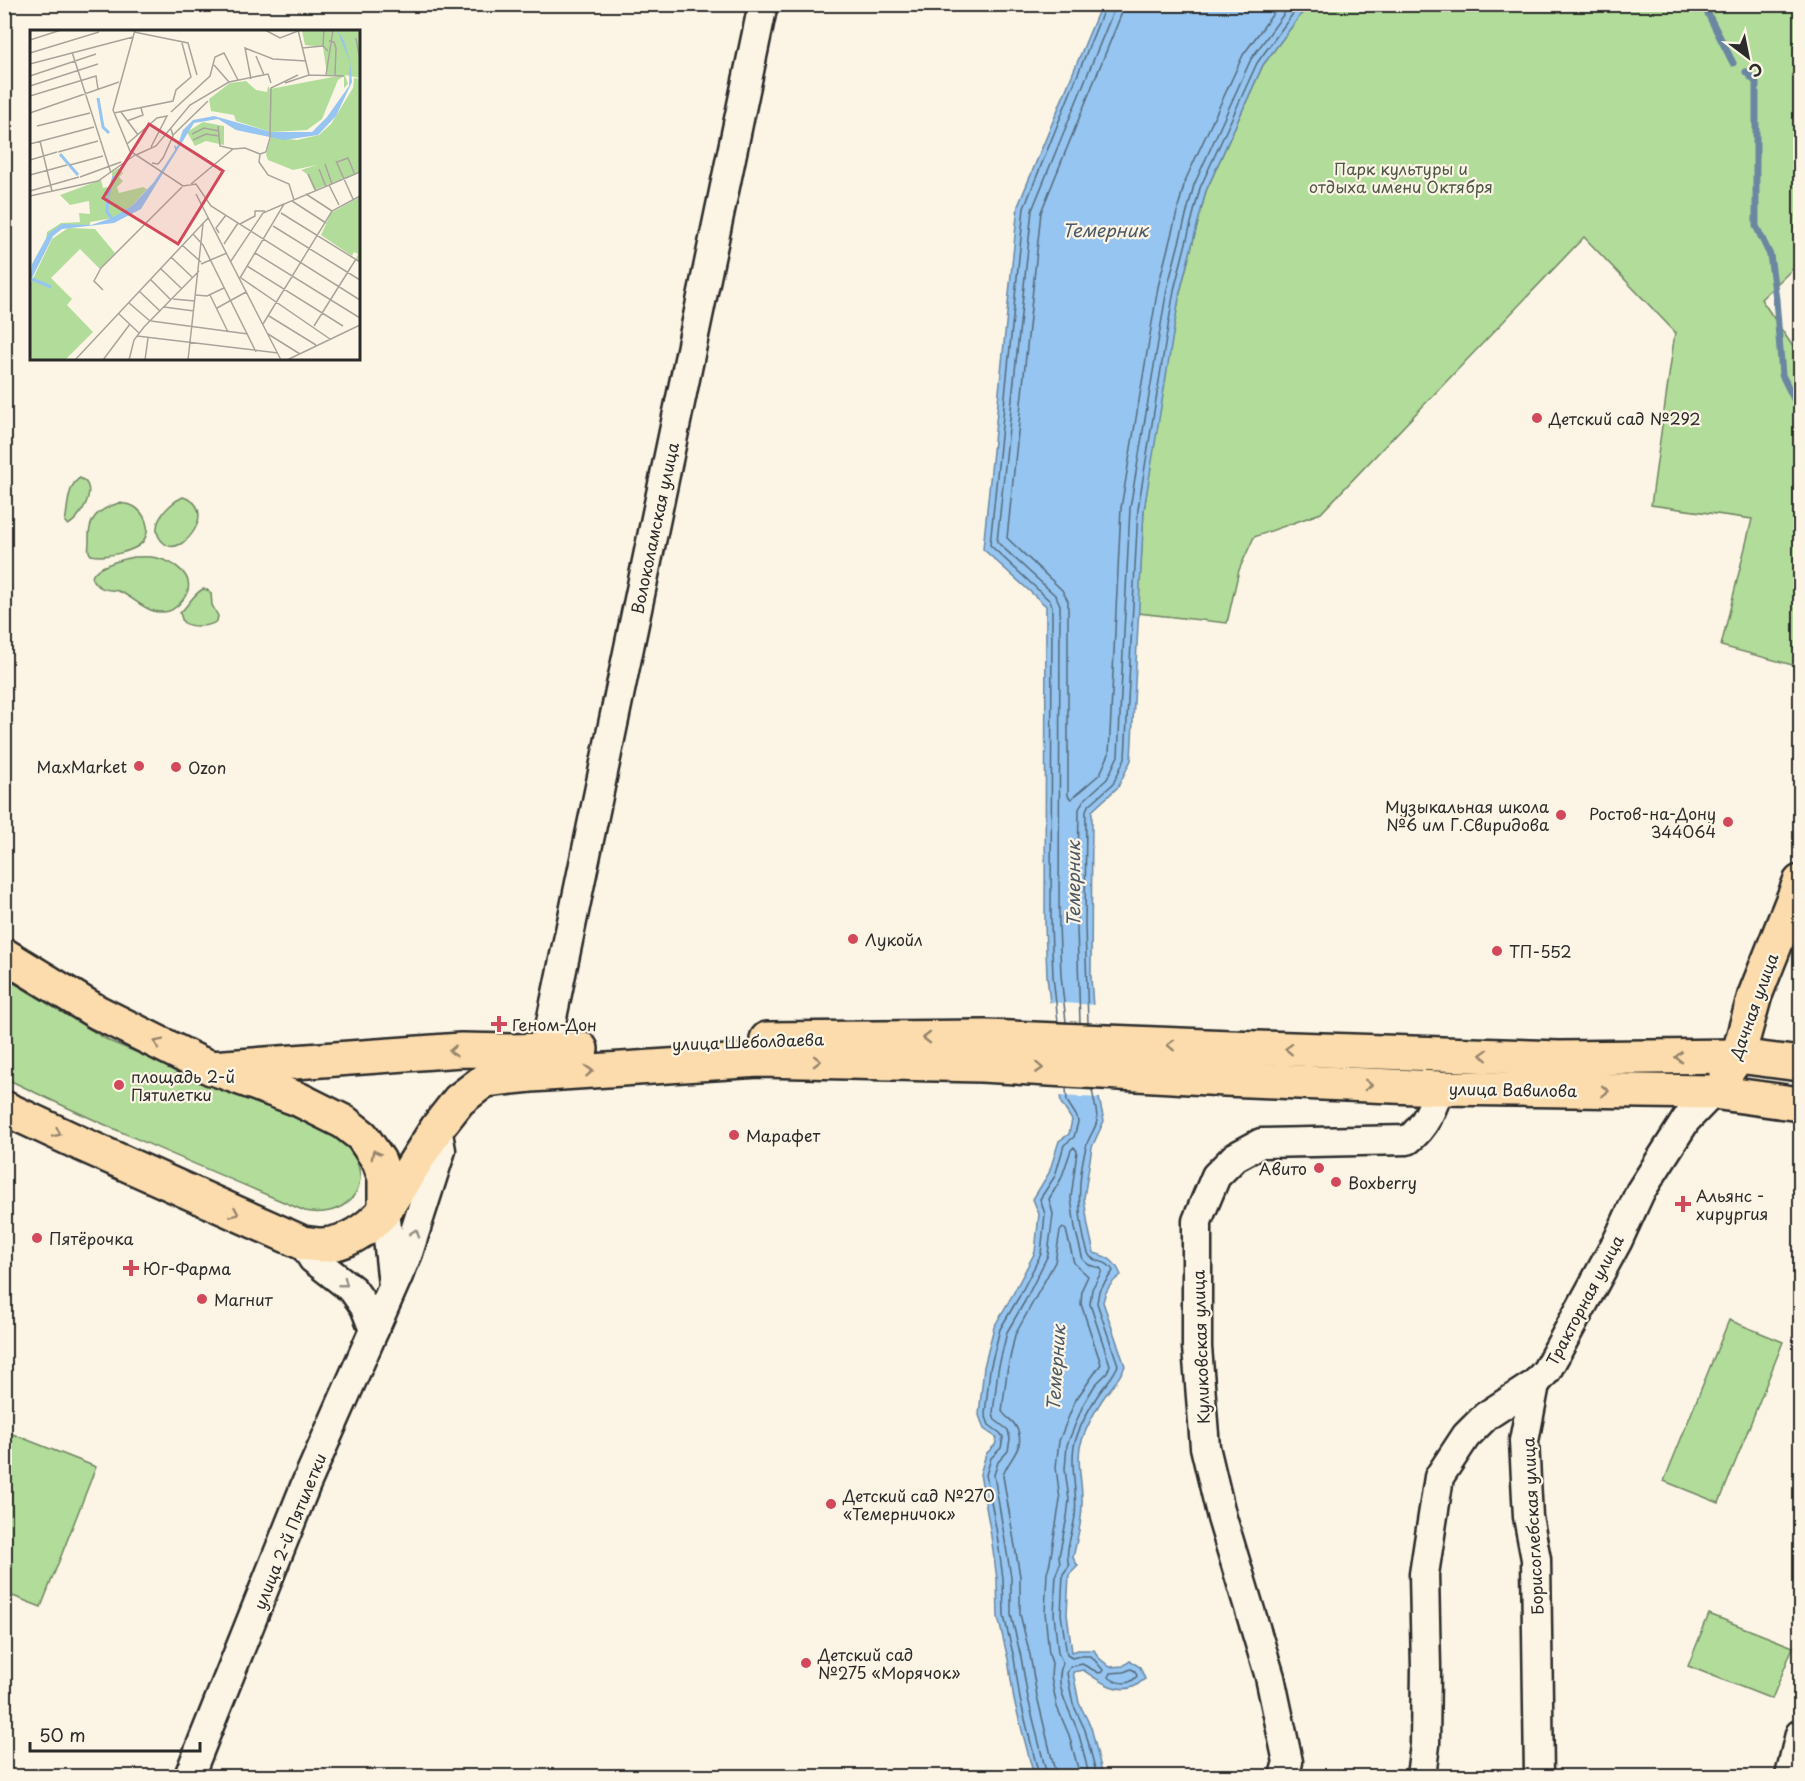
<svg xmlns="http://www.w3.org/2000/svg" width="1805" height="1781" viewBox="0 0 1805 1781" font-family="'Playpen Sans',sans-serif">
  <rect width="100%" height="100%" fill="#fcf5e5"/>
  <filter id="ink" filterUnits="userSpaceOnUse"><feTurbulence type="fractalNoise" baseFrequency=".0167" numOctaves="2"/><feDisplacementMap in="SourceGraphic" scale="12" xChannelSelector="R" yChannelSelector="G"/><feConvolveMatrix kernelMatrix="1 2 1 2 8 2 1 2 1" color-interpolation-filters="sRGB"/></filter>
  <g filter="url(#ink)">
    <g fill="#b2dc9a" stroke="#6e8462" stroke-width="1.5">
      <polygon points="1308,5 1800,5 1800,262 1761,299 1800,357 1800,667 1721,646 1752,519 1651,505 1675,332 1584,237 1321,513 1254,537 1239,570 1227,623 1138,613 1144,510 1159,411 1180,292 1206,191 1263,65"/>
      <path d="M80,478C100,487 81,518 68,525L65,522C68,509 67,485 80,478Z"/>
      <path d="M183,497C220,507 183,558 165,544C145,528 167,504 183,497Z"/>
      <path d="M119,503C124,504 129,504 133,506C144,512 152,528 144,540C137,552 104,558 91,555C87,550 89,548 89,541C88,518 97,510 119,503Z"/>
      <path d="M134,557C141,557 149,556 157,558C174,562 196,576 186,595C183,601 175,609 169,611C148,617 135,597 118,591C112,589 106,591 100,587C73,571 124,559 134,557Z"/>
      <path d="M203,589L207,590L211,593L212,605L218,616L217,621C209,627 191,628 183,622L180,613C189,605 193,594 203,589Z"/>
      <path d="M4,977L109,1041L334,1134C341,1140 348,1146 353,1154C375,1191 341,1219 305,1211C204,1168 103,1126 5,1078Z"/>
      <polygon points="1729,1320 1783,1342 1719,1503 1664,1481"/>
      <polygon points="5,1431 96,1467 41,1607 5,1593"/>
      <polygon points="1709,1614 1793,1647 1772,1699 1688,1666"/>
    </g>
    <path fill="#95c5f0" stroke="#6b87a1" stroke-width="1.5" d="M1101,5H1308L1263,65L1206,191L1180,292L1144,510L1131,760L1118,787L1092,811L1091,977L1099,1098L1104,1121L1092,1147L1084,1198L1088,1226L1094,1253C1109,1257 1115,1261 1121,1275C1111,1282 1105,1290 1103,1302L1125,1366C1120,1378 1115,1383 1107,1393C1097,1406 1084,1431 1080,1447C1077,1464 1082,1481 1082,1498C1083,1518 1077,1539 1073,1558L1078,1566L1069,1575L1067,1614L1072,1652L1078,1650H1094L1099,1658L1110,1667L1123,1666L1130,1661L1140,1667L1145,1679C1141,1681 1137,1686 1133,1687C1115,1694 1097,1679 1083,1670L1073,1672L1079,1703L1091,1727L1103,1776H1034L1014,1700L1008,1659L998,1617L997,1579L990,1529L980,1474L986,1454L995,1445L997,1438L984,1429L979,1415L984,1367L994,1327L1013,1294L1035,1252L1039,1214L1033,1199L1049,1173L1059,1141L1069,1134L1072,1120L1061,1103L1047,976L1045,925L1046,606L983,549L1018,206Z"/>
    <polygon fill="#fcf5e5" points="1047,1002 1096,1005 1102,1098 1058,1096"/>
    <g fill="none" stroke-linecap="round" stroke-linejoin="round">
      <g stroke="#55697a" stroke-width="1.5">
        <polyline points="1123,4 1121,15 1041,212 1007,538 1062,590 1068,601 1068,796 1071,799 1100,774 1109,754 1121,508 1158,287 1185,181 1243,55 1280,4"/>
        <polyline points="1058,1022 1053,976 1051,924 1052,606 1050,601 990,545 1024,208 1106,4"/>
        <polyline points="1066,1022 1061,975 1059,924 1060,605 1056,596 997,542 1032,210 1113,12 1114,4"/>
        <polyline points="1080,1023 1077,927 1079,809 1083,801 1107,779 1118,756 1130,508 1167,289 1194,185 1251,59 1291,4"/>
        <polyline points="1088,1023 1085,926 1086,810 1088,806 1113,784 1125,758 1138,509 1174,290 1200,188 1257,63 1300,4"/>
        <path d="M1092,1089C1093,1098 1098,1114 1097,1121C1095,1130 1088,1138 1086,1147C1077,1181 1077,1219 1088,1253C1092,1264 1107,1258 1113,1271L1099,1291L1097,1303L1118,1365C1114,1376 1107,1382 1100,1392C1090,1406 1078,1429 1074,1446C1070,1470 1078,1493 1075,1516C1073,1532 1064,1551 1069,1566L1063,1574L1061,1614L1067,1655L1072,1658L1080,1656H1091L1103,1670L1102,1672L1099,1673L1082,1664L1070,1667L1067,1673L1073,1704L1085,1730L1097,1776"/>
        <path d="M1131,1669L1135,1671L1137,1676C1129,1686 1118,1684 1108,1677L1110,1673L1124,1672Z"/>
        <polyline points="1039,1776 1020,1699 1014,1658 1004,1616 1003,1578 996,1528 986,1475 991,1458 1001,1448 1003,1437 1000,1433 989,1425 985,1414 990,1369 1000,1329 1019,1297 1041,1254 1045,1214 1040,1199 1055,1176 1064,1145 1074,1137 1078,1122 1077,1117 1067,1101 1066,1088"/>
        <path d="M1047,1776L1028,1698L1021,1657L1011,1615V1577L994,1475L998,1462L1008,1451L1010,1439L1008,1430L995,1420L993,1413L998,1370L1007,1332L1025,1301L1048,1255L1053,1214L1049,1199L1061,1179L1071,1150L1074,1147L1077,1151L1071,1198L1075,1228L1083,1260L1089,1265L1100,1268L1102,1271L1092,1289L1090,1304L1110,1365L1107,1373L1095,1385L1083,1405L1067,1445L1065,1469L1069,1500L1067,1517L1059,1556L1060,1564L1056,1574L1054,1614L1058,1653L1063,1663C1052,1687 1072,1712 1079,1735C1083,1749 1086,1763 1089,1776"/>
        <path d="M1056,1776L1037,1696L1030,1655L1020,1614V1576L1003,1476C1007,1459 1029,1447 1015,1425C1012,1420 1005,1417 1002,1411L1007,1372L1015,1335L1055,1262L1060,1231L1063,1228L1066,1230L1074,1263L1088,1276L1082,1289L1081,1304L1101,1364L1075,1401L1059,1441L1056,1467L1060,1500L1050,1562L1047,1573L1045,1612L1049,1654L1052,1663L1051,1677L1057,1707L1069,1735L1080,1776"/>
      </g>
      <g stroke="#6b87a1" stroke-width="7">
        <polyline points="1703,4 1733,63"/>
        <polyline points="1746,72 1756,82 1756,226 1770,255 1776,299 1782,375 1800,411"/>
      </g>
      <g stroke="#2b2b2b" stroke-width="33">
        <g id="minor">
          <polyline points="545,1051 763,4"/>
          <polyline points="385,1210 393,1285"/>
          <polyline points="303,1243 313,1259 353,1290 365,1307 374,1330"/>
          <polyline points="1535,1384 1524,1441 1528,1517 1536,1559 1539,1776"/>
          <polyline points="189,1776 306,1484 408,1253 441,1150 437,1128"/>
          <path d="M1284,1776L1288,1762L1270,1677L1222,1518L1205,1447L1197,1347V1221L1216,1176L1235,1157L1261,1143L1408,1140C1425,1127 1433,1108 1439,1088"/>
          <polyline points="1421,1776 1425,1745 1426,1668 1424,1574 1439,1477 1466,1436 1486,1416 1535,1384 1547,1370 1618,1240 1640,1192 1686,1120 1713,1092"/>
          <polyline points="1790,1776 1800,1734"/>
        </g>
      </g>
      <g stroke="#2b2b2b" stroke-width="38">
        <g id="major">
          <polyline points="4,955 97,1012 199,1063 298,1099 344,1122 362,1136 379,1161 385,1178 385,1210"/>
          <polyline points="767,1039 985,1037 1230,1047 1559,1058 1738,1056 1800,1064"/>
          <polyline points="211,1068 461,1050 511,1051 581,1049"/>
          <polyline points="1726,1073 1738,1056 1755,995 1800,882"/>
          <path d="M4,1108L77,1142L303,1243C309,1244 316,1245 322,1245C347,1244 369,1228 385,1210L437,1128L459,1100L485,1080L531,1075L759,1060L981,1065L1225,1079L1439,1088L1713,1092L1800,1104"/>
        </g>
      </g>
      <use href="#minor" stroke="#fcf5e5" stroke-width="28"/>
      <use href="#major" stroke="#fcdcac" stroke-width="33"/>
    </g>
    <defs><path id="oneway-chevron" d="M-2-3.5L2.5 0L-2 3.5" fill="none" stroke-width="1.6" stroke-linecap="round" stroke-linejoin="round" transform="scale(1.5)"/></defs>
    <g stroke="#94846c">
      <use href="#oneway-chevron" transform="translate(927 1038) rotate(180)"/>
      <use href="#oneway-chevron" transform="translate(158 1043) rotate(-154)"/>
      <use href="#oneway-chevron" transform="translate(1171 1045) rotate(-178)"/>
      <use href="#oneway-chevron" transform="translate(1289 1049) rotate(-178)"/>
      <use href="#oneway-chevron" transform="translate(453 1051) rotate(176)"/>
      <use href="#oneway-chevron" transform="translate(1484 1055) rotate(-178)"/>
      <use href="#oneway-chevron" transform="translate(1679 1057) rotate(179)"/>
      <use href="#oneway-chevron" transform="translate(817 1061) rotate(1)"/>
      <use href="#oneway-chevron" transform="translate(1039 1068) rotate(3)"/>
      <use href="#oneway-chevron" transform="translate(589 1071) rotate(-4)"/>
      <use href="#oneway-chevron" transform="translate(1368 1085) rotate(2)"/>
      <use href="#oneway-chevron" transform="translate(1605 1091) rotate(1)"/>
      <use href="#oneway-chevron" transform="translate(57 1133) rotate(25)"/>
      <use href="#oneway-chevron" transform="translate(375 1154) rotate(-119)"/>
      <use href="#oneway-chevron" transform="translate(235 1213) rotate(24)"/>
    </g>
    <g stroke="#949088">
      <use href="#oneway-chevron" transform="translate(415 1233) rotate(-72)"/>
      <use href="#oneway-chevron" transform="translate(344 1283) rotate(38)"/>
    </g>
  </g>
  <g fill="#d1495b" stroke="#fcf5e5" stroke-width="2">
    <circle cx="1537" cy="418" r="6"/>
    <circle cx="139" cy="766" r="6"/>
    <circle cx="176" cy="767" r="6"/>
    <circle cx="1561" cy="815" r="6"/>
    <circle cx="1728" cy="822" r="6"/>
    <circle cx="853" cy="939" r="6"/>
    <circle cx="1497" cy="951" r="6"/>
    <path d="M496 1015h6v6h6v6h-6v6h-6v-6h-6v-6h6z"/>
    <circle cx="119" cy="1085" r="6"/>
    <circle cx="734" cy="1135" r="6"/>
    <circle cx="1319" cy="1168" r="6"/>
    <circle cx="1336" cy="1182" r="6"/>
    <path d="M1680 1195h6v6h6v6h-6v6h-6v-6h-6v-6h6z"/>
    <circle cx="37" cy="1238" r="6"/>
    <path d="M128 1259h6v6h6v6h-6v6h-6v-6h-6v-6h6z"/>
    <circle cx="202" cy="1299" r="6"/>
    <circle cx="831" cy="1504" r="6"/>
    <circle cx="806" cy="1663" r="6"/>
  </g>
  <g text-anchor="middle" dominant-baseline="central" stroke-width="4.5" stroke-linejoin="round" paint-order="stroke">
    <g font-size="16" fill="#4d5747" stroke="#fcf5e5">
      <text x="1401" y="168">Парк культуры и<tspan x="1401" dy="18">отдыха имени Октября</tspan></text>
    </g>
    <g font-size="16" fill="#2b2b2b" stroke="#fcf5e5" text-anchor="start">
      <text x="1549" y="418">Детский сад №292</text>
      <text x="127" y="766" text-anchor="end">MaxMarket</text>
      <text x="188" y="767">Ozon</text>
      <text x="1549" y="806" text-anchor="end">Музыкальная школа<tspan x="1549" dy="18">№6 им Г.Свиридова</tspan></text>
      <text x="1716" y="813" text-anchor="end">Ростов-на-Дону<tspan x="1716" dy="18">344064</tspan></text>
      <text x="865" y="939">Лукойл</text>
      <text x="1509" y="951">ТП-552</text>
      <text x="512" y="1024">Геном-Дон</text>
      <text x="131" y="1076">площадь 2-й<tspan x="131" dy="18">Пятилетки</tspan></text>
      <text x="746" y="1135">Марафет</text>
      <text x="1307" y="1168" text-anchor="end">Авито</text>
      <text x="1348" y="1182">Boxberry</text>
      <text x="1696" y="1195">Альянс -<tspan x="1696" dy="18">хирургия</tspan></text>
      <text x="49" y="1238">Пятёрочка</text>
      <text x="143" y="1268">Юг-Фарма</text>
      <text x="214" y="1299">Магнит</text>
      <text x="843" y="1495">Детский сад №270<tspan x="843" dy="18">«Темерничок»</tspan></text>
      <text x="818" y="1654">Детский сад<tspan x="818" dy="18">№275 «Морячок»</tspan></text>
    </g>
    <g font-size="16" fill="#2b2b2b" stroke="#fcf5e5">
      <text transform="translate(654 528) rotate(-78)">Волоколамская улица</text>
      <text transform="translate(1753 1006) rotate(-70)">Дачная улица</text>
      <text transform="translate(748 1041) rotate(-2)">улица Шеболдаева</text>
      <text transform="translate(1513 1089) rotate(1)">улица Вавилова</text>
      <text transform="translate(1584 1300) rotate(-62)">Тракторная улица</text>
      <text transform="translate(1200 1347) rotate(-92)">Куликовская улица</text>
      <text transform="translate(1532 1526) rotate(-93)">Борисоглебская улица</text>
      <text transform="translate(289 1531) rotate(-68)">улица 2-й Пятилетки</text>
    </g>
    <g font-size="18" font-style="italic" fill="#4b5966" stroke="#fcf5e5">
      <text x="1105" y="229">Темерник</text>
      <text transform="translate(1072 884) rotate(-90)">Темерник</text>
      <text transform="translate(1055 1368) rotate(-86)">Темерник</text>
    </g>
  </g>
  <g transform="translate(30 30)">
    <rect width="330" height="330" fill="#fcf5e5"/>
    <path d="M330,0V48L315,45L318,54L314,58V46L308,50L292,89L277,100L241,102L206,91L204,85L181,81L179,69L200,53L216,51L226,60L237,62L238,56L240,59L308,46L297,45L293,17L275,15L272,1ZM324,48L330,49V142L284,160L277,144L271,140L287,135L263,140L238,130L236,125L241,107L267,110L289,105L301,94L323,58ZM173,92L194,96V115L176,111L165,116L157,102ZM89,138L93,143L89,147L93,151L87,157L89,163L113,157L117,159L103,175L83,188L60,192V195H35L16,209L17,202L31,193L54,192H50L49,183L60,184L59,171L40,175L30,165L71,150L73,158L83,156L82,142ZM330,167V231L326,229L328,224L324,222L322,226L291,205L301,183ZM38,198L65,199L85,223L70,239L50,219L21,248L42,269L37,275L63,302L35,330H0V255L22,209Z" fill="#b2dc9a"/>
    <path d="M307,0L314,11L320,31L322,52L306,86L288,105L254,110L206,100L188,89L164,93L111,179L84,193L32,199L23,206L0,252L2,234L19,203L32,194L61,195L82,188L103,175L124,152L145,120L144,115L147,117L153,100L163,90L184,86L241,102H282L297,87L319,56L320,32Z" fill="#95c5f0"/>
    <path fill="none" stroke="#95c5f0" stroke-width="3" d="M68,68L73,97L79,103M30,124L48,145M78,166L84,146M78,167L77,182L83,190M2,249L21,257"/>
    <path fill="none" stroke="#a8a49b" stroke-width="1.5" d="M105,0L83,80L100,121L153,156L166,154L181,176L330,270M235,0L250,8L268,1M268,0L279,45M294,0L293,16L298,21M104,2L158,13L167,45M326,8L330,30M0,10L31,0M299,11L304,12L306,18L305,45M272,18L293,16M42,22L81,143M0,23L69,2M226,26L234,45M0,34L103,7M184,35L199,52M296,45L303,0M0,46L66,24M221,49L215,18L243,29L276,31M255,53L279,45L314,46M0,56L68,34M0,66L66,46L68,59M91,82L108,105M141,82L180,46L185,27L194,23L208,50M0,83L89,52M84,83L143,71L146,60L161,47L152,13M97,91L113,85L111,78M7,96L60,83M188,96L190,116L203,119M162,104L174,98L189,101M143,105L178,71M163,110L176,104L189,106M10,111L22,161M0,114L64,97M97,114L127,88L137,86L121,117M28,122L68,111M230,124L236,122L240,108L241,58L268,45M106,125L126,116L160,75L199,52L238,44L241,53M0,130L27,122M306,131L323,169M307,132L318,128L325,145M122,133L128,134L133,128L143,106L141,99M295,134L302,154M40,135L73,126M289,139L296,157M278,144L286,161M0,145L37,135M50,147L91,132M161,154L203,119L215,118L230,124L229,132L238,145L259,154L264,170M299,155L309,175M0,161L49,147M166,164L251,330M276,164L302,181M0,166L68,151L105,125M262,171L296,193M251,183L330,232M210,194L225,186V181H235M243,196L330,250M189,203L186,198L196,185M163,204L173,215L226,322M194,214L208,193M152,215L171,232M225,223L330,288M141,227L162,247M201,231L233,183L254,174M171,234L197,223M217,236L313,296M130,238L151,258M210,248L254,174L330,142M211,248L300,309M120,249L141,270M73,260L64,251L71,238L152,157M109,261L130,281M166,265L177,266L194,258M180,265L198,302M143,269L165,271M99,273L120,291M134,277L164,281M187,278L216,262M89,284L109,303M239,286L286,315M121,291L218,304M233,294L302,181L330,166M284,296L326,229M238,304L270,324M107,306L248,323M45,330L178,188M73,330L100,294M99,330L104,310L114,297L169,241M115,330L118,308M158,330L173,194M257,330L330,295"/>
    <path fill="#d1495b" fill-opacity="0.15" stroke="#d1495b" stroke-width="3" d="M119,94L193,141L148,214L73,168Z"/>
    <rect width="330" height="330" fill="none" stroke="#2b2b2b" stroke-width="3"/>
  </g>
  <rect width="1805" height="1781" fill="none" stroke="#fcf5e5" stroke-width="24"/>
  <rect x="12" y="12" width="1781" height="1757" fill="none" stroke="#2b2b2b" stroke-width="2" filter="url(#ink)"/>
  <g transform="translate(1748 57) rotate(148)" stroke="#fcf5e5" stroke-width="4.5" paint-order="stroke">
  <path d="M0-4.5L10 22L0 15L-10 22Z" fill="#2b2b2b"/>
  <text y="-9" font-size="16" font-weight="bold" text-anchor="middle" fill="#2b2b2b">С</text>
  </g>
  <path d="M30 1742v9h170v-9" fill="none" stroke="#2b2b2b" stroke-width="3"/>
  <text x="39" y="1742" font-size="18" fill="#2b2b2b" stroke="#fcf5e5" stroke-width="4.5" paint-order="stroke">50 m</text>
</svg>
